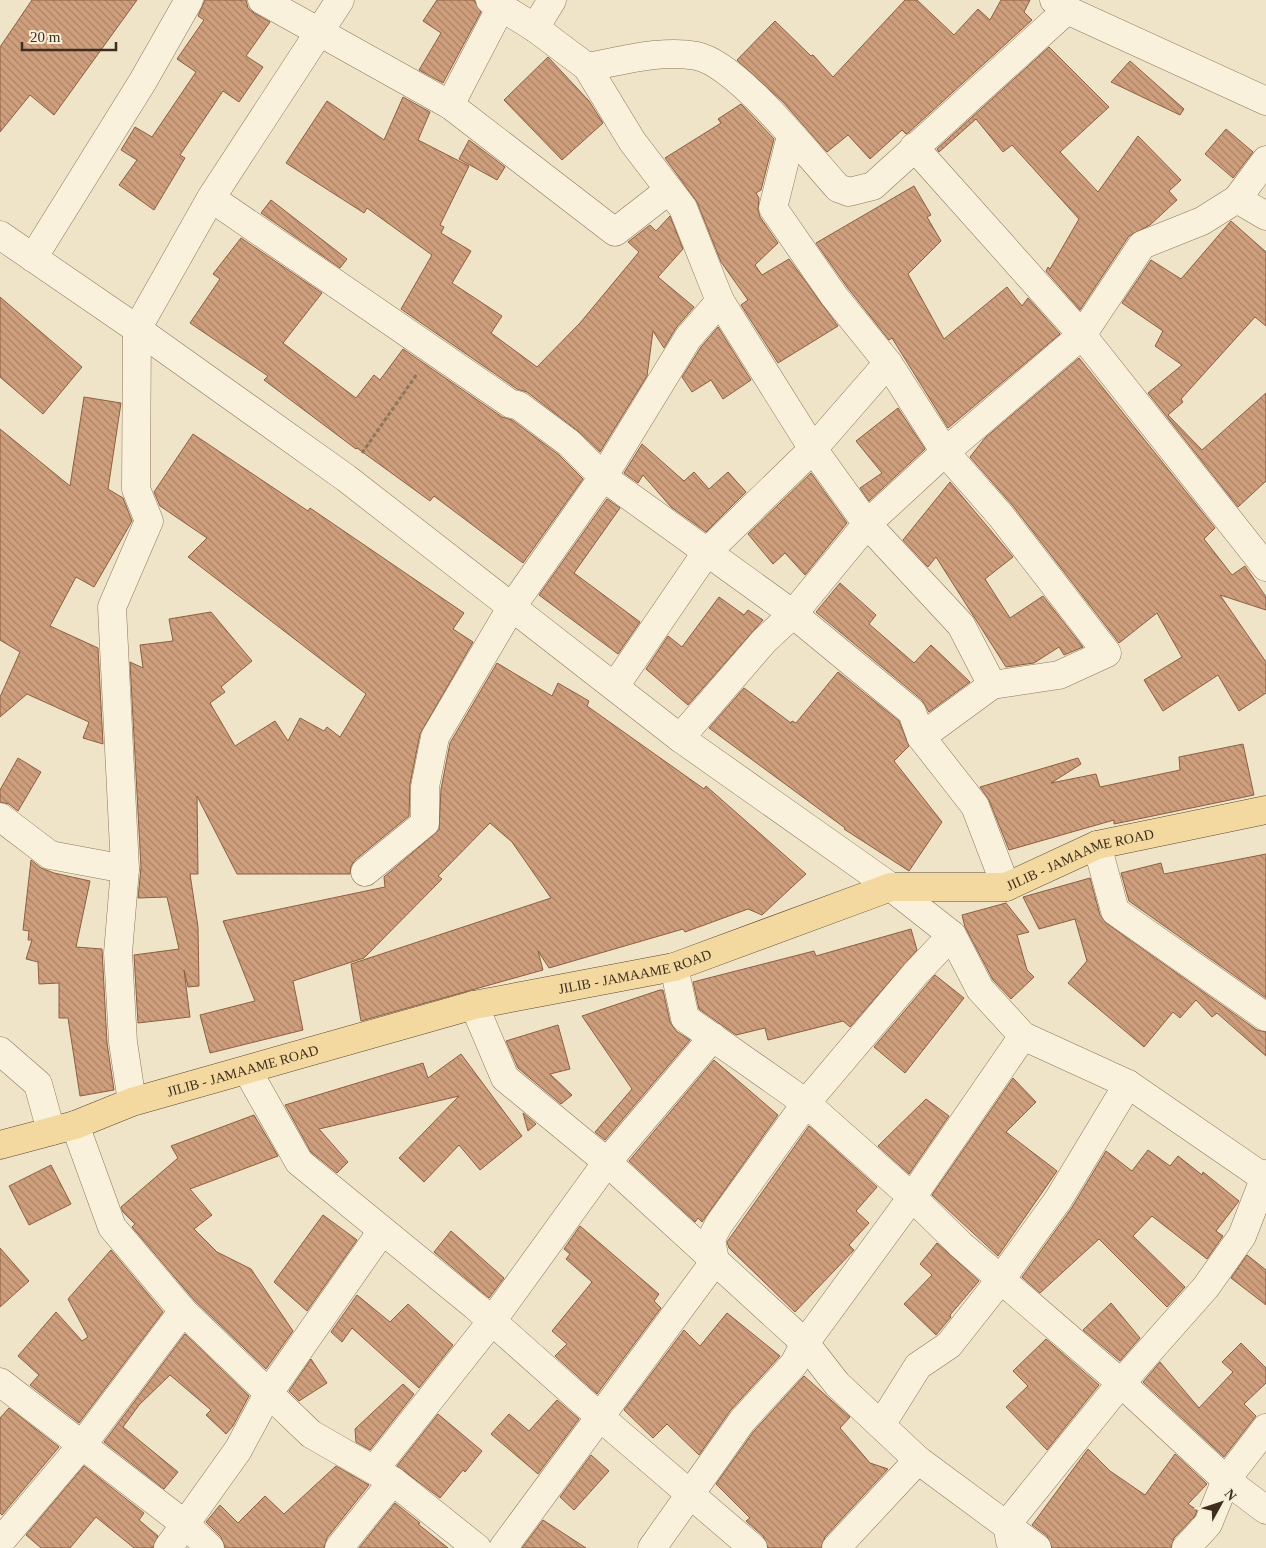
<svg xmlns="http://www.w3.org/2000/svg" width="1266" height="1548" viewBox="0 0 1266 1548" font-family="Georgia,serif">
  <defs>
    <pattern id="building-back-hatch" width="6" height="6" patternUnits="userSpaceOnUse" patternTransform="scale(1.25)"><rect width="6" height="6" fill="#cf9f7d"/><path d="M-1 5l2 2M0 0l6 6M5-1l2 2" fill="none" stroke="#a98266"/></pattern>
  </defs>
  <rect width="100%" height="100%" fill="#f0e4c8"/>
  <g fill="url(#building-back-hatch)" stroke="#8d5f41">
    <polygon points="32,0 137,0 54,115 30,95 0,132 0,47"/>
    <polygon points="205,0 246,0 248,8 254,13 270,22 246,56 263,67 239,102 223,91 180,155 185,158 154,210 119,185 137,160 121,150 135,127 152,137 196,72 177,59 204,20 198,16"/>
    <polygon points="437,0 474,0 481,12 443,83 419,70 441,33 423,21"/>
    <polygon points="905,0 917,0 954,35 978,9 990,20 1001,0 1030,0 1024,12 1032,20 908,133 906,134 902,130 870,159 848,135 827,152 783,102 737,60 775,21 811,56 813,55 833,77"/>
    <polygon points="1049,47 1109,107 1060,152 1098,192 1138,136 1181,180 1169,191 1177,200 1150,225 1129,236 1080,310 1046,271 1048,267 1050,269 1079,219 1012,145 1003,152 976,119 939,152 937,149"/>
    <polygon points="548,57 589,101 603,123 562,160 504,100"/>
    <polygon points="1130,61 1184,109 1180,115 1111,82"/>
    <polygon points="403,97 430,112 418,140 469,166 440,225 444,227 441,233 471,251 452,283 502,316 491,333 537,367 580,323 639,252 628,242 650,225 656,231 670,216 683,249 658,277 694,307 676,328 664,348 653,331 647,376 600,452 578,431 527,392 517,389 401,309 432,255 367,208 364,213 286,163 327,101 384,140"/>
    <polygon points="741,104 774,139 761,190 756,193 759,198 758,210 760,217 778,243 755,265 762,275 789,259 838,326 778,363 741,305 748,300 721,262 697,202 665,158 721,123 718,119"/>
    <polygon points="1226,129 1253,152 1233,178 1205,154"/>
    <polygon points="469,140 505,167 497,180 459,159"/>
    <polygon points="914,186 931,215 927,217 941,241 908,274 944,339 1007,287 1022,306 1028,298 1060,334 948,428 892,338 889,340 847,287 816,243"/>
    <polygon points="271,200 347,259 340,268 261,213"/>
    <polygon points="1231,221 1266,252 1266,326 1255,317 1181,399 1183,402 1168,415 1202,450 1266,393 1266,481 1238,507 1148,393 1182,365 1155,346 1163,331 1122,303 1151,260 1181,279"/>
    <polygon points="241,238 322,293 283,343 356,398 374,375 380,380 403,349 502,417 512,420 559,455 583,479 523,563 434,496 430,501 357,448 356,449 264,380 268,376 190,323 220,279 213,274"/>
    <polygon points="0,297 82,367 43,414 0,377"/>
    <polygon points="718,327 751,380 723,399 711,380 692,392 682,377 701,347"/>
    <polygon points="1079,358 1215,528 1204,539 1232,575 1245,566 1266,597 1266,610 1220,595 1266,662 1266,693 1239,711 1218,675 1163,711 1144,680 1182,657 1157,613 1119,643 1013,506 970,457 985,438"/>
    <polygon points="84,397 121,403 108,489 123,498 132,521 94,587 76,577 50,626 98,648 103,744 83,738 89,722 27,694 0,717 0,697 20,652 0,640 0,429 70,486"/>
    <polygon points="898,408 925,449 869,501 860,488 882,473 856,441"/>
    <polygon points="193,434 308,511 310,508 464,613 453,629 473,642 420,734 410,784 409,816 355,860 351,866 350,874 237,874 197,796 198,874 190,874 198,927 199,986 188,987 184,970 190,1017 138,1023 134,955 179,949 167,897 138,898 141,868 130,662 143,668 140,645 173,641 169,619 211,612 252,661 221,687 225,692 210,703 235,746 275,721 288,741 300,718 324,731 327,727 340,737 366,694 188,557 207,538 160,506 154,492"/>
    <polygon points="642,444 684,481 694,472 709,489 728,472 746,492 706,532 671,507 643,475 638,483 624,473"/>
    <polygon points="811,473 847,523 805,575 785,553 773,564 748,534"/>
    <polygon points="950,482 1013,557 985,579 1010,618 1043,596 1083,647 1064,655 1059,647 1034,663 1006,667 936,557 928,567 903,540"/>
    <polygon points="607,499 620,508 574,573 640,622 618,654 539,595"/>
    <polygon points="840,583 876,615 869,624 914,663 931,645 970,682 929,712 922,700 816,612"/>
    <polygon points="719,597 744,615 748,610 763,620 688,705 646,669 668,636 682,647"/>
    <polygon points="497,663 552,696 558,683 589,701 587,706 704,789 706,786 806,874 762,915 748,909 685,932 683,929 549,968 538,951 543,970 361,1021 351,964 551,898 512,842 490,823 438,876 442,879 364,958 293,981 303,1030 210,1053 200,1015 255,1001 223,921 385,887 384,877 439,830 441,789 450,743"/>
    <polygon points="838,672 899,721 909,746 894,761 942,822 909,871 844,829 845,828 709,728 744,688 791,723 792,721 796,723"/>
    <polygon points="1243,744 1254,795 1114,824 1114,820 1009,850 989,800 980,787 1078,758 1081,764 1051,783 1096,774 1100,787 1180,770 1179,757"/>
    <polygon points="18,758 41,772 18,811 9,804 0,802 0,790"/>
    <polygon points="1266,854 1266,998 1129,901 1121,873 1161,863 1164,874"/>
    <polygon points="31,860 41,868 54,873 90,881 76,947 102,949 107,1043 114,1090 80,1096 68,1018 59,1018 59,983 39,984 38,962 26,959 32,940 28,940 29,931 23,930"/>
    <polygon points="1090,878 1100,915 1106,923 1257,1030 1266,1032 1266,1056 1217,1013 1212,1017 1196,1000 1180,1018 1173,1012 1144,1047 1068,983 1087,961 1075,919 1039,929 1023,897"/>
    <polygon points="1006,903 1029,932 1017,935 1027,970 1034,977 1011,999 993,980 965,927 962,915"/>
    <polygon points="911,929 917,950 850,1027 843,1021 768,1040 765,1028 736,1035 699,1009 693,982 814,951 816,956"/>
    <polygon points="935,975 964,998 905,1073 874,1047"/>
    <polygon points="660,990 663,990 670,1022 676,1031 690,1040 605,1140 595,1132 632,1089 582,1016"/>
    <polygon points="558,1025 570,1069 550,1074 572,1095 561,1104 518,1068 506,1041"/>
    <polygon points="461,1054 522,1136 480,1170 459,1145 424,1182 399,1158 459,1096 319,1129 348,1162 337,1173 311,1152 285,1105 423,1063 428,1078"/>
    <polygon points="714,1060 778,1115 702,1222 698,1218 695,1222 629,1161"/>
    <polygon points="1013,1078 1036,1102 1006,1132 1057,1171 998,1256 932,1195"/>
    <polygon points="926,1099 949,1116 909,1174 878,1146"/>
    <polygon points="523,1113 536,1124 528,1131"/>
    <polygon points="254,1115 278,1156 190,1189 212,1215 194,1229 217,1252 251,1269 293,1331 266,1369 194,1300 132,1227 135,1224 123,1212 121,1207 178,1158 171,1146"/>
    <polygon points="809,1126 877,1187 856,1211 869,1223 849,1245 854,1250 795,1312 729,1248 727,1242"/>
    <polygon points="1148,1150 1170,1166 1178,1156 1202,1175 1203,1172 1239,1201 1216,1231 1223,1236 1207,1259 1152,1216 1133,1236 1185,1287 1167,1307 1099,1239 1040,1293 1022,1277 1071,1209 1106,1151 1132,1171"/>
    <polygon points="51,1165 71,1204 29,1225 9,1186"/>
    <polygon points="323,1215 357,1240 307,1311 274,1282"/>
    <polygon points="580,1226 659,1294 654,1301 661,1308 597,1394 555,1356 567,1344 552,1331 592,1282 566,1259 570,1254 564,1249"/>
    <polygon points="451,1231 504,1278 489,1298 434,1252"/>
    <polygon points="937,1243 979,1281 950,1315 951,1317 936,1335 904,1304 932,1275 920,1264"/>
    <polygon points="0,1248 29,1281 0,1307"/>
    <polygon points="111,1250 163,1312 79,1423 30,1385 39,1375 18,1356 56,1312 82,1341 88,1337 68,1299"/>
    <polygon points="1247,1255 1266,1270 1266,1305 1231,1278"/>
    <polygon points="357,1295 390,1322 408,1304 453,1345 419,1388 352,1328 342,1342 331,1332"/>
    <polygon points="1111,1303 1140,1338 1120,1361 1083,1330"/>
    <polygon points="727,1313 780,1356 730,1411 699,1455 667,1424 653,1438 624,1410 684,1330 700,1346"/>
    <polygon points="185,1334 249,1396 233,1426 226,1434 206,1415 211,1410 170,1375 139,1405 123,1427 178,1472 164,1489 104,1442"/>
    <polygon points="1046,1339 1099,1385 1047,1450 1006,1407 1028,1386 1013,1371"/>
    <polygon points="1241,1343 1266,1368 1266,1383 1244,1404 1256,1416 1224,1457 1143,1382 1160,1362 1199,1408 1233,1372 1222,1362"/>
    <polygon points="311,1359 327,1383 299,1401 289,1391"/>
    <polygon points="804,1376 850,1417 840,1428 870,1463 888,1469 825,1537 821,1548 768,1548 763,1536 746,1521 750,1518 716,1484 754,1431"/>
    <polygon points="403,1384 414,1394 370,1450 356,1442 355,1429"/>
    <polygon points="557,1400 579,1419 538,1474 491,1434 509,1414 529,1431"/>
    <polygon points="9,1408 59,1447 2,1515 0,1513 0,1418"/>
    <polygon points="438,1414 482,1451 465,1472 463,1470 440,1498 397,1466"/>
    <polygon points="1088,1449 1110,1471 1145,1495 1175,1454 1207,1484 1188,1504 1197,1510 1195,1516 1174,1538 1171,1548 1052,1548 1047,1536 1032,1525"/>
    <polygon points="591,1455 609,1471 574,1510 560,1497"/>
    <polygon points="84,1466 144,1513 139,1520 158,1536 153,1548 134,1548 96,1517 70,1548 41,1548 26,1535"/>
    <polygon points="336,1466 369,1485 327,1538 324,1548 225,1548 221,1537 206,1522 220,1505 238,1523 265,1496 284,1514"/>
    <polygon points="395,1503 420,1523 418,1524 448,1548 359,1548"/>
    <polygon points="543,1520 586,1548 522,1548"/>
  </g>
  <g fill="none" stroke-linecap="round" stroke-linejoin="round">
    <g stroke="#8d765c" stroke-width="29">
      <g id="minor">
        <polyline points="262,0 450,105 615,232 669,190"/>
        <polyline points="1054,0 1067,10 1266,101"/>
        <polyline points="535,28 552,0"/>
        <path d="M587,67C622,61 662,49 697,56C738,65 808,155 838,188L849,192L873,186L1067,10"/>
        <polyline points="450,105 501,7"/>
        <polyline points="791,136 773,208 834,296 888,363 945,452 1001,516 1107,653 1059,675 992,685"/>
        <polyline points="914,147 1082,335 1266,567"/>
        <polyline points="211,198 511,404 518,405 569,443 603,477 793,614 912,712 921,737 975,806 1006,887"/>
        <polyline points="1237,199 1266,216"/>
        <polyline points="0,235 137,329 346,478 680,738 891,887 952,935 980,989 1023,1036 1128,1084 1266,1179"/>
        <polyline points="33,258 143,81 189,0"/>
        <polyline points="720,301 813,449 867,524 961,625 992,685 921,737"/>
        <polyline points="615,686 706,553 813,449 888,363"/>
        <polyline points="680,738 764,641 793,614 867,524 945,452 1082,335 1142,245 1202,221 1237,199 1266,160"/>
        <polyline points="0,817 50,855 125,869"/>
        <polyline points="1097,845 1115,911 1266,1017"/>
        <polyline points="365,872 425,823 425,787 435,737 511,608 603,477 688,338 720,301 683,208 632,141 587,67 535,28 490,0"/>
        <polyline points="674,967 685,1018 806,1103 912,1197 961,1245 1121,1383 1226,1480 1266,1510"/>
        <polyline points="474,1005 505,1078 607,1162 805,1343 837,1384 918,1460 1037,1548"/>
        <polyline points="0,1051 38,1084 51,1131"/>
        <polyline points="247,1070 299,1162 475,1306 600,1417 753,1548"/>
        <polyline points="132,1102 123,1042 118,953 125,869 112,607 149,521 136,489 137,329 211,198 340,0"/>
        <polyline points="75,1125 112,1227 183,1311 311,1434 393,1481 477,1548"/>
        <polyline points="0,1382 186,1525 210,1548"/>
        <polyline points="881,1425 918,1366 949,1345 1001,1279 1058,1200 1128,1084"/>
        <polyline points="374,1470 492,1321 607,1162 713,1037"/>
        <polyline points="1010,1541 1007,1524 1121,1383 1206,1287 1242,1236 1266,1174"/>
        <polyline points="0,1542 82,1445 183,1311"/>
        <polyline points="168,1548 238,1450 268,1394 382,1231"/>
        <polyline points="339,1548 393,1481"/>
        <polyline points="503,1548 715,1261 711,1239 719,1224 806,1103 915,974 952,935"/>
        <polyline points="652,1548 742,1421 794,1364 805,1343 912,1197 1023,1036"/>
        <polyline points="836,1548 918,1460"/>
        <polyline points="1186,1548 1208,1524 1226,1480 1266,1428"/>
      </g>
    </g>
    <g stroke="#5b4430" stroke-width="29">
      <g id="major">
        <path id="s1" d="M0,1145L75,1125L132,1102L474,1005L674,967L891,887H1006L1097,845L1266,810"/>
      </g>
    </g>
    <polyline stroke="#8d765c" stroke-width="3" stroke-dasharray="4 2.5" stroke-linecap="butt" points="362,453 417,374"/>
    <use href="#minor" stroke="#faf1dc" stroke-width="28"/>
    <use href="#major" stroke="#f3d9a0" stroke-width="28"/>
  </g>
  <g text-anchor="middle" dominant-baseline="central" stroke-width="4" stroke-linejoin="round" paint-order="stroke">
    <g font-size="14" fill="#3d2e20" stroke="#f7eed8">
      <text stroke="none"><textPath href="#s1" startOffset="1124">JILIB - JAMAAME ROAD</textPath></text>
      <text stroke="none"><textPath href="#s1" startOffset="659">JILIB - JAMAAME ROAD</textPath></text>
      <text stroke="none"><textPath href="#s1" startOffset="254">JILIB - JAMAAME ROAD</textPath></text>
    </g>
  </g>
  <g transform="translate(1221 1503) rotate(50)" stroke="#f7eed8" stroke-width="4" paint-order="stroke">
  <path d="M0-4L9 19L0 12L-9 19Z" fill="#3d2e20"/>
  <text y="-8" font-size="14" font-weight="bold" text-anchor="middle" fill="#3d2e20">N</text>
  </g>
  <path d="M22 42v8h94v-8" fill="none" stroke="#3d2e20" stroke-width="2.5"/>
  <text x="30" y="42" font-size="15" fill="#3d2e20" stroke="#f7eed8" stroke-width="4" paint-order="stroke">20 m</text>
</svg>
